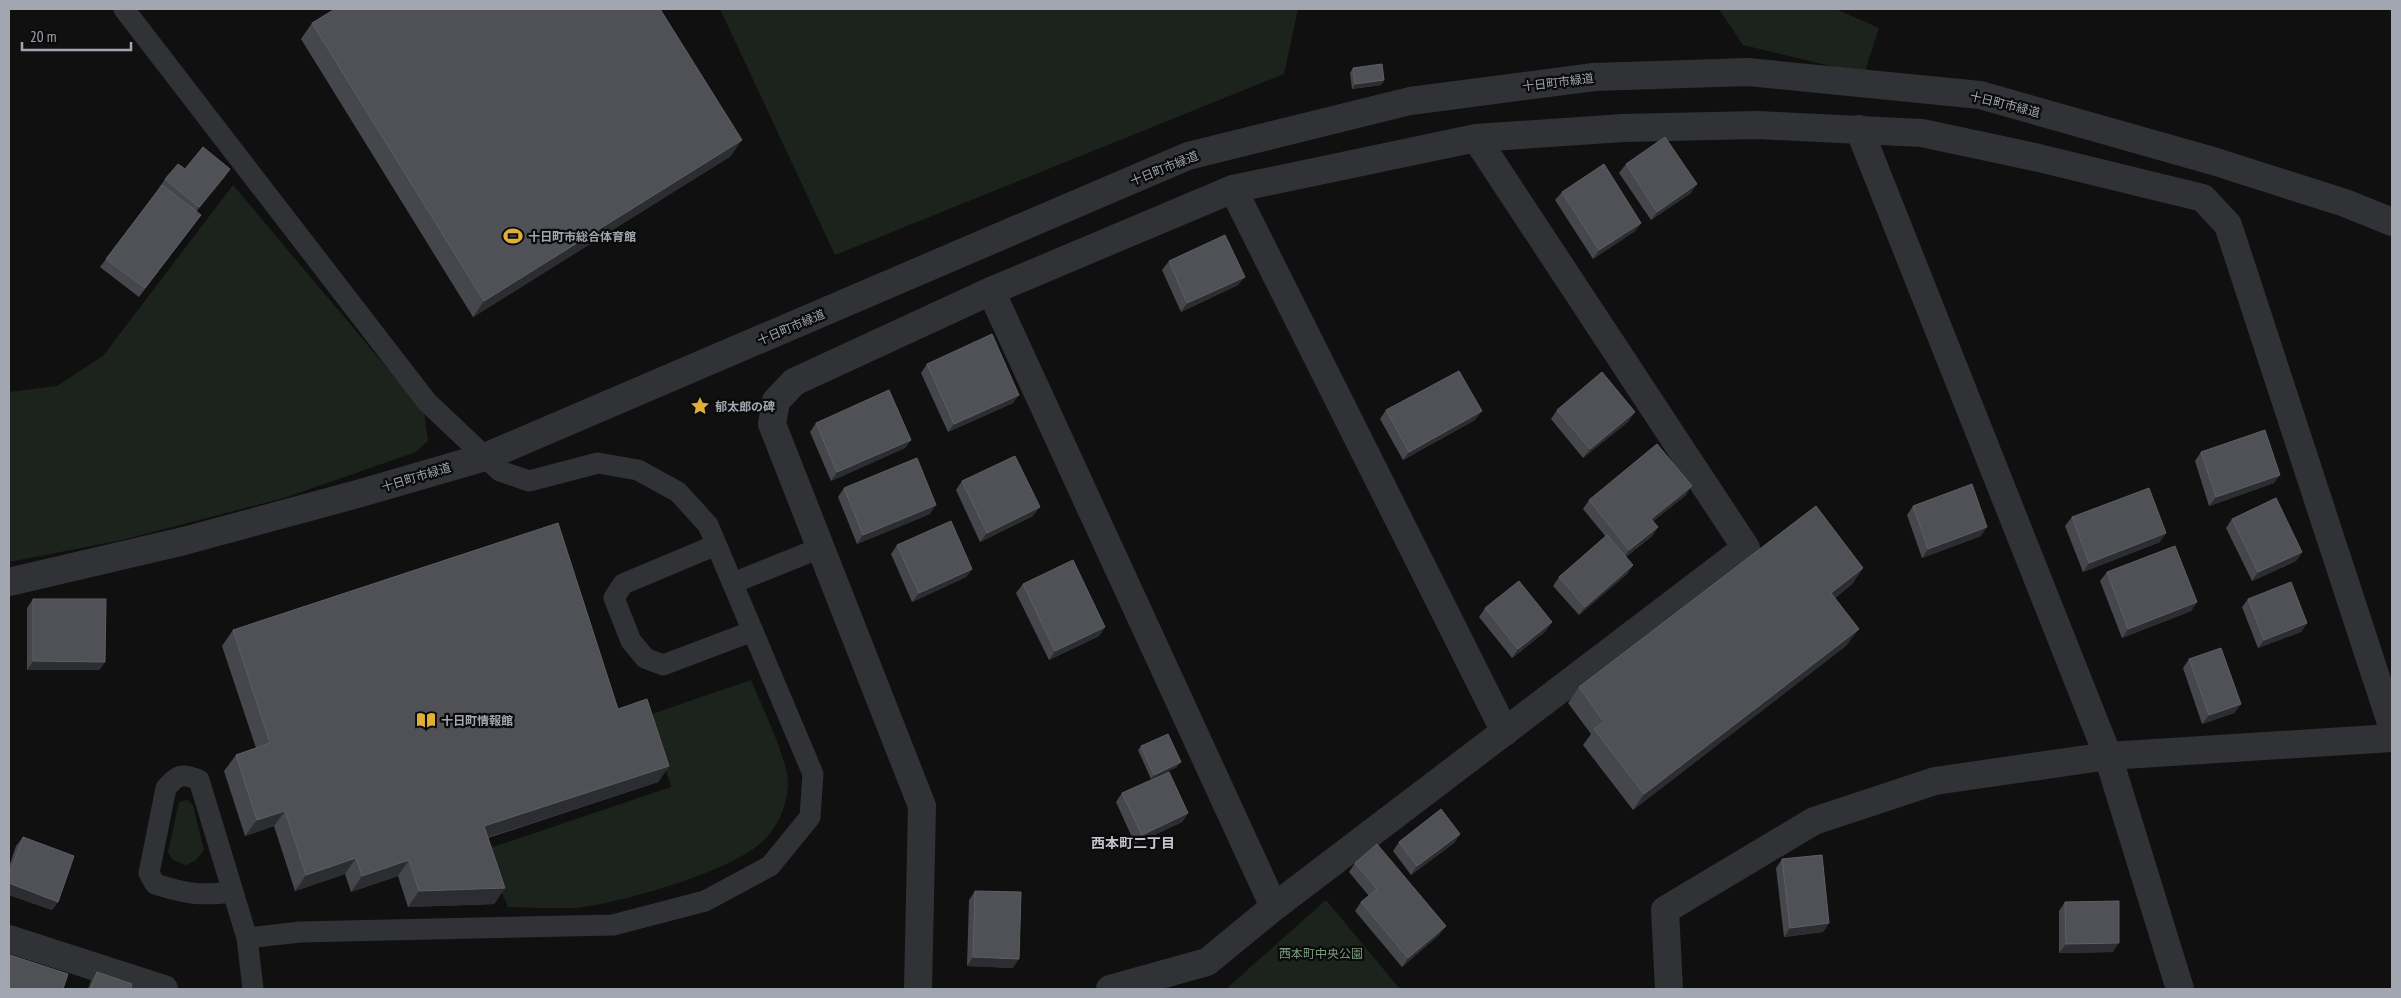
<svg xmlns="http://www.w3.org/2000/svg" width="2401" height="998" viewBox="0 0 2401 998" font-family="'PT Sans Narrow','Noto Sans JP',sans-serif">
  <rect width="100%" height="100%" fill="#101011"/>
  <g fill="#1c231d">
    <polygon points="720,9 1298,9 1284,74 835,255"/>
    <polygon points="1719,9 1836,9 1879,28 1864,74 1743,45"/>
    <polygon points="233,185 424,412 428,441 416,452 284,498 122,540 9,562 9,392 57,386 103,356"/>
    <path d="M751,680C761,705 790,762 788,787C786,807 778,827 763,841C732,871 627,901 583,907C559,910 532,907 508,907L484,850L671,787L649,715Z"/>
    <polygon points="187,800 193,805 204,850 196,860 186,865 173,860 168,852 179,802"/>
    <polygon points="1326,900 1400,989 1226,989"/>
  </g>
  <g fill="none" stroke-linecap="round" stroke-linejoin="round">
    <g stroke="#313235" stroke-width="21">
      <polyline points="124,9 427,402 500,471 529,481 598,463 638,470 678,492 708,525 813,774 810,817 770,866 705,901 613,925 300,932 247,938"/>
      <polyline points="716,545 623,584 614,598 631,641 645,658 663,665 753,631"/>
      <polyline points="733,583 820,548"/>
      <path d="M233,892C199,896 187,894 155,884L149,873L166,788C178,774 182,773 199,780L247,938L253,989"/>
    </g>
    <polyline stroke="#313235" stroke-width="28" points="9,582 184,541 361,493 485,457 1188,156 1410,101 1594,77 1748,72 1980,95 2213,161 2345,203 2392,222"/>
    <g stroke="#313235" stroke-width="28">
      <polyline points="1859,129 2108,756 2180,989"/>
      <polyline points="1233,189 1505,732"/>
      <polyline points="991,291 1274,907"/>
      <polyline points="9,939 164,989"/>
      <polyline points="918,989 922,806 772,424 776,401 794,382 991,291 1233,189 1476,138 1623,128 1757,125 1922,133 2039,158 2203,198 2228,225 2392,726"/>
      <polyline points="1110,989 1207,962 1274,907 1746,548 1476,138"/>
      <polyline points="1669,989 1665,910 1814,821 1935,781 2108,756 2392,738"/>
    </g>
  </g>
  <g fill="#46474c">
    <polygon points="312,23 731,156 473,317 301,39"/>
    <polygon points="1353,68 1384,80 1381,85 1352,89 1350,73"/>
    <polygon points="1626,164 1691,193 1651,220 1619,173"/>
    <polygon points="185,169 230,169 224,178 196,212 194,224 139,297 100,267 159,189 159,188 165,179"/>
    <polygon points="1562,192 1641,223 1635,231 1593,259 1555,200"/>
    <polygon points="1169,261 1238,285 1181,312 1162,270"/>
    <polygon points="927,364 1013,403 948,432 921,373"/>
    <polygon points="1386,410 1475,420 1403,460 1380,419"/>
    <polygon points="1557,410 1629,421 1583,458 1551,419"/>
    <polygon points="816,423 911,440 905,448 831,481 810,432"/>
    <polygon points="2201,452 2274,483 2209,506 2195,461"/>
    <polygon points="962,481 1033,516 980,542 956,490"/>
    <polygon points="844,488 930,514 857,544 838,497"/>
    <polygon points="1686,495 1653,521 1658,527 1652,536 1626,557 1633,565 1627,574 1579,615 1553,586 1559,577 1606,537 1583,509 1589,500"/>
    <polygon points="1913,506 1981,536 1922,558 1907,515"/>
    <polygon points="2072,517 2160,542 2083,572 2065,526"/>
    <polygon points="2232,519 2302,552 2296,561 2252,581 2226,528"/>
    <polygon points="897,545 972,569 966,577 912,602 891,554"/>
    <polygon points="1863,568 1852,584 1835,598 1847,645 1633,810 1583,745 1591,734 1568,703 1579,687"/>
    <polygon points="2107,572 2197,602 2191,611 2122,638 2100,581"/>
    <polygon points="1023,584 1105,627 1099,636 1049,660 1016,593"/>
    <polygon points="33,599 105,662 99,670 27,670 27,608"/>
    <polygon points="2248,599 2307,623 2301,632 2258,648 2242,607"/>
    <polygon points="1485,608 1546,631 1512,658 1479,617"/>
    <polygon points="233,630 618,709 669,766 658,782 488,838 505,888 494,904 408,907 398,876 351,892 345,874 295,891 274,826 245,836 224,771 236,755 256,748 222,646"/>
    <polygon points="2189,659 2241,704 2234,713 2202,724 2183,668"/>
    <polygon points="1141,746 1177,767 1151,779 1138,750"/>
    <polygon points="1122,793 1188,813 1182,822 1135,844 1116,802"/>
    <polygon points="1460,834 1454,843 1411,875 1393,851 1399,842"/>
    <polygon points="23,837 58,902 52,910 9,895 9,867 16,846"/>
    <polygon points="1782,859 1829,923 1823,932 1784,937 1776,868"/>
    <polygon points="1355,863 1439,935 1402,967 1355,911 1361,902 1369,896 1349,872"/>
    <polygon points="975,891 1013,968 967,966 969,900"/>
    <polygon points="2065,902 2113,952 2059,953 2059,911"/>
    <polygon points="97,972 131,989 88,989 91,981"/>
  </g>
  <g fill="#2c2d30">
    <polygon points="1384,80 1381,85 1352,89 1355,84"/>
    <polygon points="742,140 731,156 473,317 484,301"/>
    <polygon points="230,169 224,178 193,216 199,207"/>
    <polygon points="1697,184 1691,193 1651,220 1657,212"/>
    <polygon points="1641,223 1635,231 1593,259 1599,250"/>
    <polygon points="1245,277 1238,285 1181,312 1187,303"/>
    <polygon points="1019,395 1013,403 948,432 954,424"/>
    <polygon points="1482,411 1475,420 1403,460 1409,452"/>
    <polygon points="1635,412 1629,421 1583,458 1590,449"/>
    <polygon points="911,440 905,448 831,481 837,472"/>
    <polygon points="2280,475 2274,483 2209,506 2216,497"/>
    <polygon points="1692,486 1686,495 1645,528 1651,519"/>
    <polygon points="936,505 930,514 857,544 863,535"/>
    <polygon points="1040,507 1033,516 980,542 987,533"/>
    <polygon points="1658,527 1652,536 1623,559 1629,550"/>
    <polygon points="1987,527 1981,536 1922,558 1928,549"/>
    <polygon points="2166,533 2160,542 2083,572 2089,563"/>
    <polygon points="2302,552 2296,561 2252,581 2258,572"/>
    <polygon points="1633,565 1627,574 1579,615 1585,607"/>
    <polygon points="1863,568 1852,584 1820,609 1831,593"/>
    <polygon points="972,569 966,577 912,602 919,593"/>
    <polygon points="2197,602 2191,611 2122,638 2128,629"/>
    <polygon points="1552,622 1546,631 1512,658 1518,649"/>
    <polygon points="2307,623 2301,632 2258,648 2264,640"/>
    <polygon points="1105,627 1099,636 1049,660 1055,651"/>
    <polygon points="1859,629 1847,645 1633,810 1644,794"/>
    <polygon points="33,661 105,662 99,670 27,670"/>
    <polygon points="2241,704 2234,713 2202,724 2209,715"/>
    <polygon points="1181,762 1177,767 1151,779 1154,775"/>
    <polygon points="669,766 658,782 473,842 484,826"/>
    <polygon points="285,811 274,826 245,836 257,820"/>
    <polygon points="1188,813 1182,822 1135,844 1142,835"/>
    <polygon points="1460,834 1454,843 1411,875 1417,866"/>
    <polygon points="356,858 345,874 295,891 306,875"/>
    <polygon points="409,860 398,876 351,892 362,876"/>
    <polygon points="9,883 58,902 52,910 9,895"/>
    <polygon points="505,888 494,904 408,907 419,891"/>
    <polygon points="1829,923 1823,932 1784,937 1790,928"/>
    <polygon points="1446,926 1439,935 1402,967 1408,958"/>
    <polygon points="2119,943 2113,952 2059,953 2066,944"/>
    <polygon points="973,957 1019,959 1013,968 967,966"/>
  </g>
  <g fill="#505156" stroke="#5d5f64">
    <polygon points="335,9 660,9 742,140 484,301 312,23"/>
    <polygon points="1382,64 1384,80 1355,84 1353,68"/>
    <polygon points="1665,137 1697,184 1657,212 1626,164"/>
    <polygon points="203,147 230,169 199,207 165,179 178,164 185,169"/>
    <polygon points="1604,164 1641,223 1599,250 1562,192"/>
    <polygon points="162,185 201,215 145,288 106,259"/>
    <polygon points="1225,235 1245,277 1187,303 1169,261"/>
    <polygon points="992,334 1019,395 954,424 927,364"/>
    <polygon points="1459,371 1482,411 1409,452 1386,410"/>
    <polygon points="1602,372 1635,412 1590,449 1557,410"/>
    <polygon points="889,390 911,440 837,472 816,423"/>
    <polygon points="2265,430 2280,475 2216,497 2201,452"/>
    <polygon points="1657,444 1692,486 1651,519 1658,527 1629,550 1589,500"/>
    <polygon points="1015,456 1040,507 987,533 962,481"/>
    <polygon points="917,458 936,505 863,535 844,488"/>
    <polygon points="1972,484 1987,527 1928,549 1913,506"/>
    <polygon points="2149,488 2166,533 2089,563 2072,517"/>
    <polygon points="2276,498 2302,552 2258,572 2232,519"/>
    <polygon points="1816,506 1863,568 1831,593 1859,629 1644,794 1594,729 1604,722 1579,687"/>
    <polygon points="951,521 972,569 919,593 897,545"/>
    <polygon points="558,523 618,709 647,699 669,766 484,826 505,888 419,891 409,860 362,876 356,858 306,875 285,811 257,820 236,755 270,743 233,630"/>
    <polygon points="1607,535 1633,565 1585,607 1559,577"/>
    <polygon points="2175,546 2197,602 2128,629 2107,572"/>
    <polygon points="1073,560 1105,627 1055,651 1023,584"/>
    <polygon points="1519,581 1552,622 1518,649 1485,608"/>
    <polygon points="2291,582 2307,623 2264,640 2248,599"/>
    <polygon points="33,599 106,599 105,662 33,661"/>
    <polygon points="2221,648 2241,704 2209,715 2189,659"/>
    <polygon points="1168,734 1181,762 1154,775 1141,746"/>
    <polygon points="1169,772 1188,813 1142,835 1122,793"/>
    <polygon points="1441,809 1460,834 1417,866 1399,842"/>
    <polygon points="23,837 74,856 58,902 9,883 9,875"/>
    <polygon points="1377,844 1446,926 1408,958 1361,902 1377,889 1355,863"/>
    <polygon points="1822,855 1829,923 1790,928 1782,859"/>
    <polygon points="975,891 1021,892 1019,959 973,957"/>
    <polygon points="2119,901 2119,943 2066,944 2065,902"/>
    <polygon points="10,955 68,974 63,989 9,989 9,959"/>
    <polygon points="97,972 132,984 131,989 91,989"/>
  </g>
  <defs>
    <g id="stadium-bare" transform="scale(1.5)"><path d="M0-5a6.5 5 0 1 0 0 10a6.5 5 0 1 0 0-10ZM-3.5-1.8h7v3.6h-7Z" fill="#dfaf3a" stroke="#0b0b0c" stroke-width="2.5" paint-order="stroke"/></g>
    <g id="sight-bare" transform="scale(1.5)"><path d="M0-6L1.8-2.2L6-1.7L2.9 1.2L3.7 5.4L0 3.3L-3.7 5.4L-2.9 1.2L-6-1.7L-1.8-2.2Z" fill="#dfaf3a" stroke="#0b0b0c" stroke-width="2.5" paint-order="stroke"/></g>
    <g id="library-bare" transform="scale(1.5)"><path d="M-6-4Q-3-5.5-.7-3.5V5Q-3 3-6 4ZM6-4Q3-5.5 .7-3.5V5Q3 3 6 4Z" fill="#dfaf3a" stroke="#0b0b0c" stroke-width="2.5" paint-order="stroke"/></g>
  </defs>
  <g fill-rule="evenodd">
    <use href="#stadium-bare" x="513" y="236"/>
    <use href="#sight-bare" x="700" y="406"/>
    <use href="#library-bare" x="426" y="720"/>
  </g>
  <g text-anchor="middle" dominant-baseline="central" stroke-width="4.5" stroke-linejoin="round" paint-order="stroke">
    <g font-size="12" fill="#a2a6b0" stroke="#0b0b0c">
      <text transform="translate(1558 82) rotate(-7)">十日町市緑道</text>
      <text transform="translate(2005 104) rotate(14)">十日町市緑道</text>
      <text transform="translate(1164 168) rotate(-22)">十日町市緑道</text>
      <text transform="translate(791 327) rotate(-23)">十日町市緑道</text>
      <text transform="translate(416 477) rotate(-17)">十日町市緑道</text>
    </g>
    <g font-size="12" font-weight="bold" fill="#a2a6b0" stroke="#0b0b0c" text-anchor="start">
      <text x="528" y="236">十日町市総合体育館</text>
      <text x="715" y="406">郁太郎の碑</text>
      <text x="441" y="720">十日町情報館</text>
    </g>
    <g font-size="12" fill="#7b9a7e" stroke="#0b0b0c">
      <text x="1321" y="953">西本町中央公園</text>
    </g>
    <g font-size="14" font-weight="bold" fill="#c3c5cd" stroke="#0b0b0c">
      <text x="1133" y="843">西本町二丁目</text>
    </g>
  </g>
  <rect width="2401" height="998" fill="none" stroke="#a2a6b0" stroke-width="20"/>
  <path d="M22 42v8h109v-8" fill="none" stroke="#a2a6b0" stroke-width="2.5"/>
  <text x="30" y="42" font-size="15" fill="#a2a6b0" stroke="#0b0b0c" stroke-width="4" paint-order="stroke">20 m</text>
</svg>
